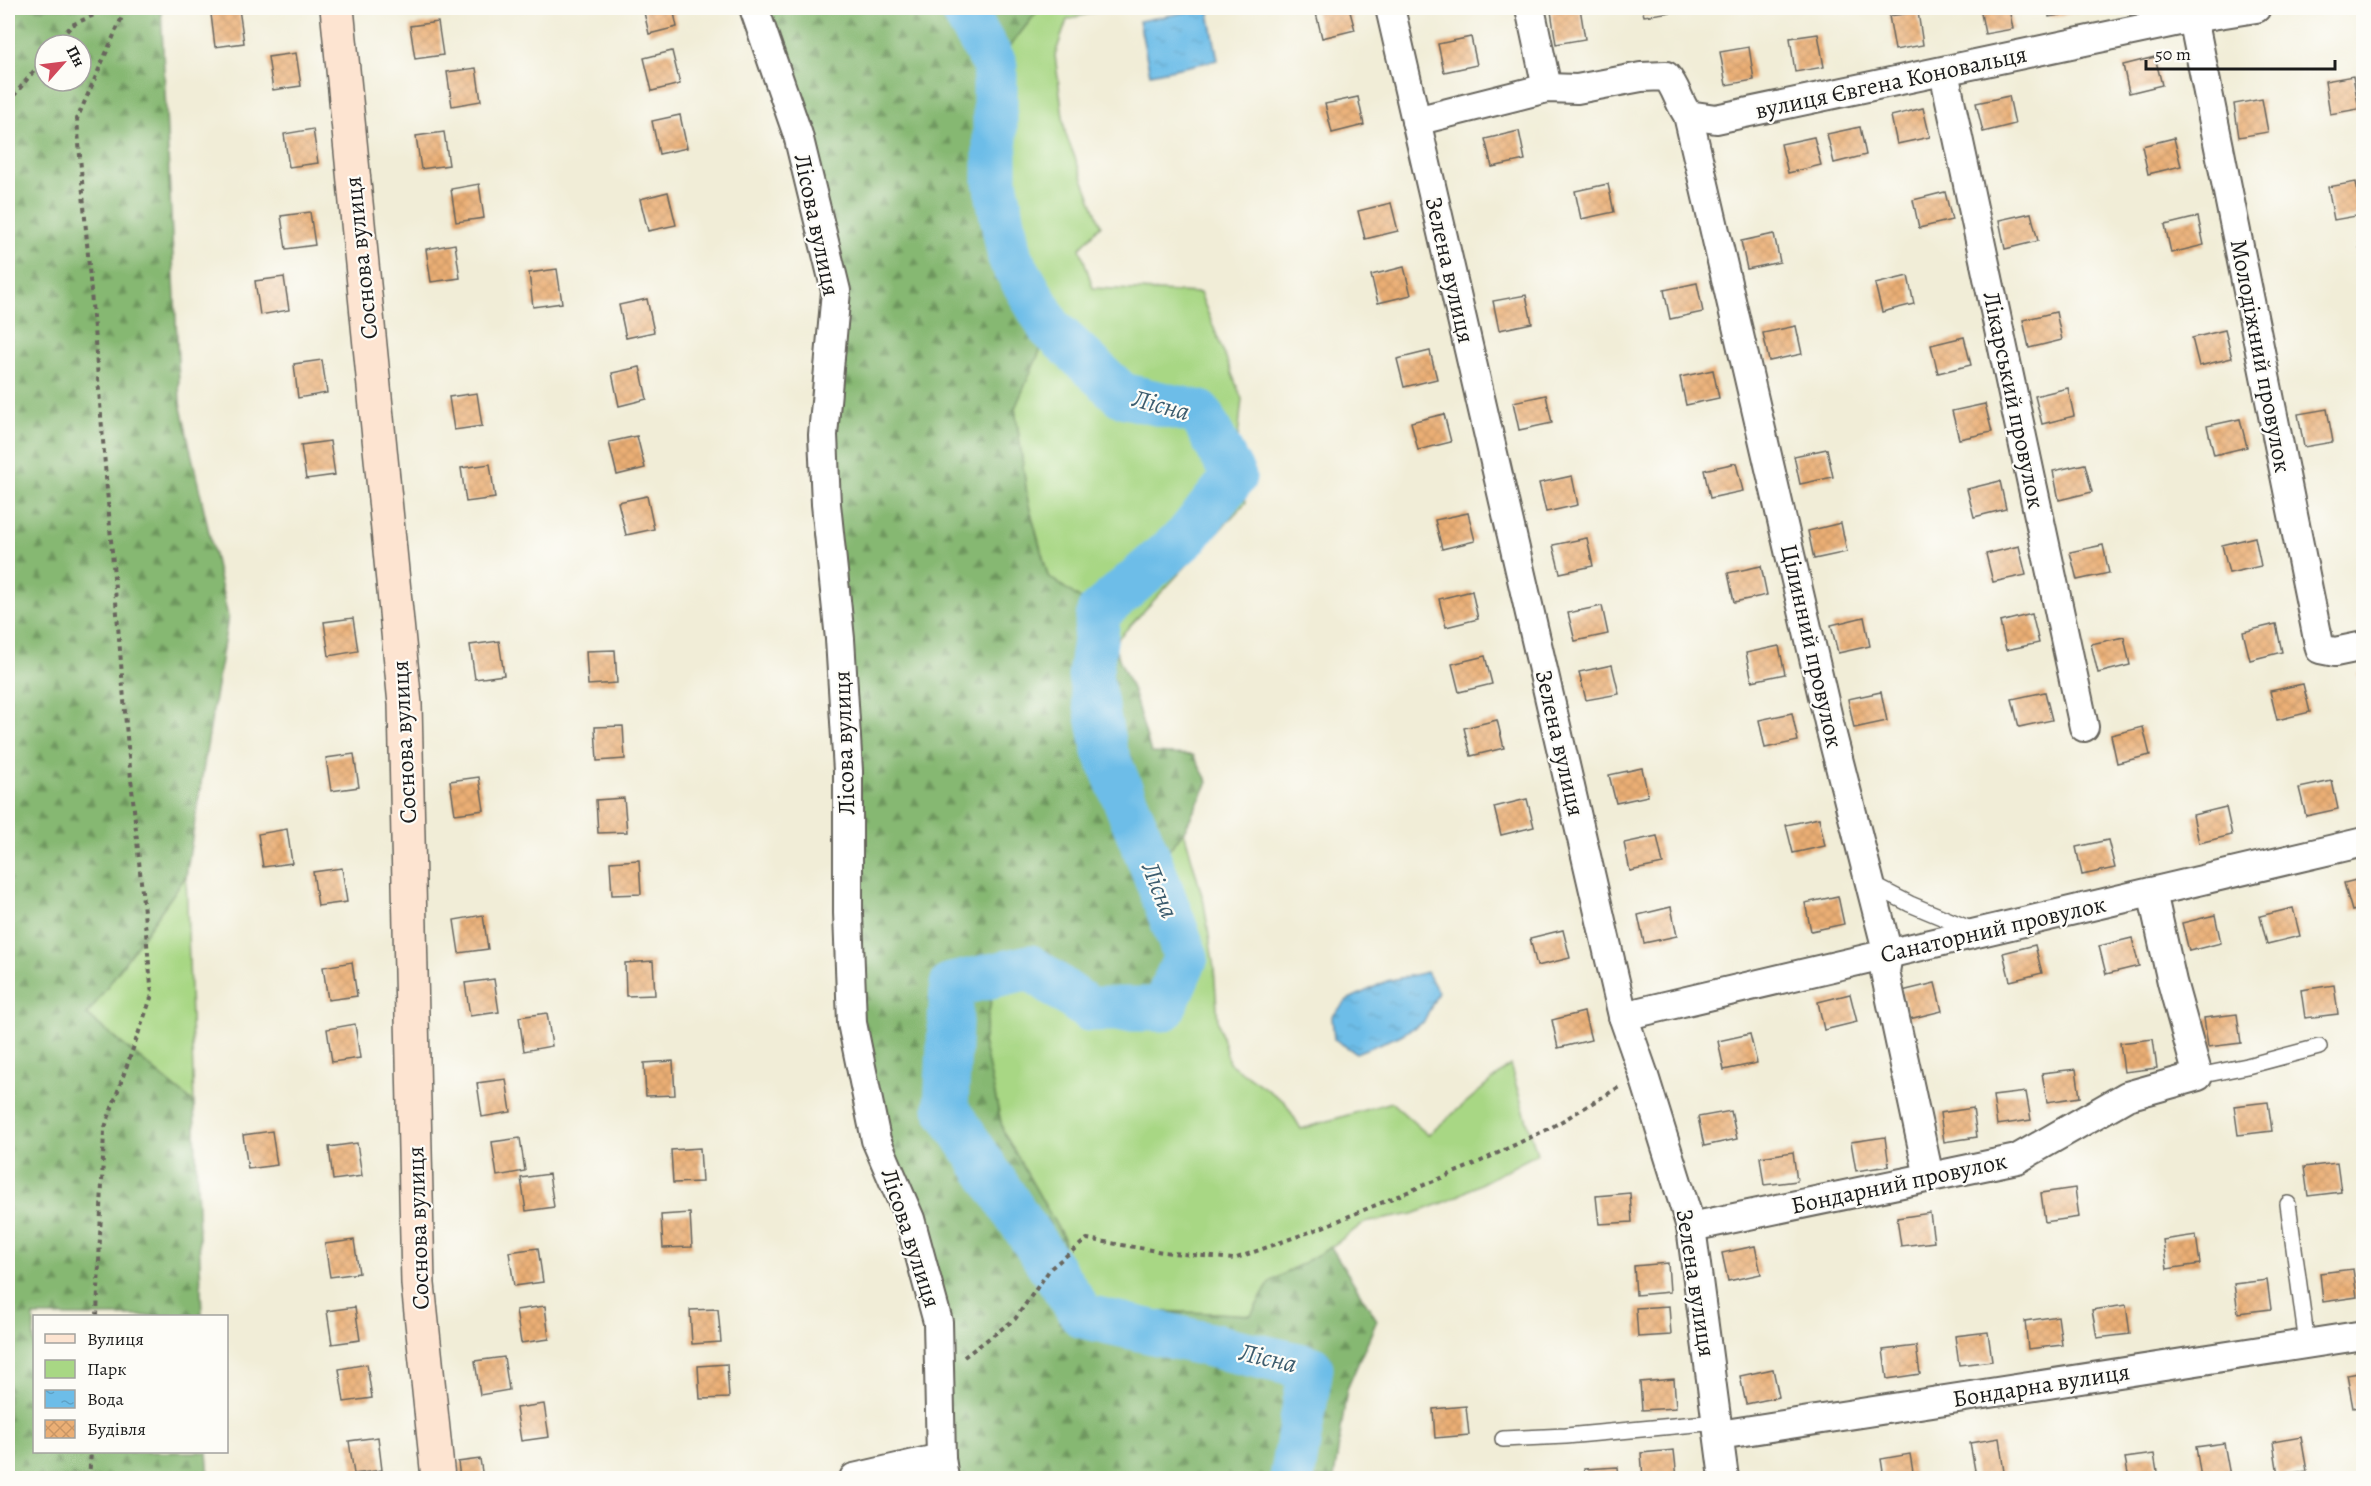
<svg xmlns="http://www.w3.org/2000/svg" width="2371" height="1486" viewBox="0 0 2371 1486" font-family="Alegreya,serif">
  <defs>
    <pattern id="forest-firs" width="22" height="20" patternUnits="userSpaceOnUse" patternTransform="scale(1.5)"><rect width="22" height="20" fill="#86b872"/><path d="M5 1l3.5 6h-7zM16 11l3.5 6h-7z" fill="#6d955d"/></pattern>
    <pattern id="water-ripples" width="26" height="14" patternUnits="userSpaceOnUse" patternTransform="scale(1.5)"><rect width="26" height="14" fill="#6dbde8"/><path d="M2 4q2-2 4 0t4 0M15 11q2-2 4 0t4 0" fill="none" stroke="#5ea2c6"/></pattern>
    <pattern id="building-cross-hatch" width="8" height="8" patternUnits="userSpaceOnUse" patternTransform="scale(1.5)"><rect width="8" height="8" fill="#ebaf75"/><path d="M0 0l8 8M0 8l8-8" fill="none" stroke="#c99665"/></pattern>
  </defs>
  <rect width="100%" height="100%" fill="#fdfcf7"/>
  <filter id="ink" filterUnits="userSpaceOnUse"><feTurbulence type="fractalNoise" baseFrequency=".0167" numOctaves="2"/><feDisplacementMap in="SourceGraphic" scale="12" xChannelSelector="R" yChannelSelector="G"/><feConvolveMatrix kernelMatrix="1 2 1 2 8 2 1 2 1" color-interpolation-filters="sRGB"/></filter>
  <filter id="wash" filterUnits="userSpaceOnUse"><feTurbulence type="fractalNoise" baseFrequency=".008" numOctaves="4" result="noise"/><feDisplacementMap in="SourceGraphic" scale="24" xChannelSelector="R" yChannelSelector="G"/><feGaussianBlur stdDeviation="1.35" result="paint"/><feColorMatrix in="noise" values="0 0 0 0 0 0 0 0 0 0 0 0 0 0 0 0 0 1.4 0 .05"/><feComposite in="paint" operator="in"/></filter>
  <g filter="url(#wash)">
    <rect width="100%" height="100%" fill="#f1edd7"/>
    <g fill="#a8d784" stroke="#627a50" stroke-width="1.5">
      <polygon points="1040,8 1107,8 1067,20 1055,55 1065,132 1101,225 1080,248 1093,288 1200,293 1242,399 1234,477 1246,502 1113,644 1099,612 1048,576 1028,502 1015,408 1050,328 1010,258 995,181 995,65"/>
      <path d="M1184,831L1204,903L1214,968L1218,1022L1229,1063L1285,1102L1301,1129L1391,1102L1428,1135L1510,1065L1537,1154L1448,1201L1413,1214L1364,1223L1331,1247L1270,1282L1251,1315C1192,1312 1115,1307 1058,1323L1064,1239L1003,1131L983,1042L996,975L1030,967L1089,1009L1186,957L1153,869Z"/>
      <polygon points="186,876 194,1103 87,1015"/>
    </g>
    <g fill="url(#forest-firs)" stroke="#516a47" stroke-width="1.5" fill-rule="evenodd">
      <path d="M8,8H161L180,403L228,617L186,876L87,1015L194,1103L202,1316H34V1452H207L209,1478H8ZM45,45H81V81H45Z"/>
      <path d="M754,8H1040L995,65V181L1010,258L1050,328L1015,408L1028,502L1048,576L1099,612L1133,691L1151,753L1193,755L1208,782L1184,831L1154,869L1186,957L1163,1009H1089L1029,967L996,975L983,1042L1003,1131L1064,1239L1059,1323C1115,1307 1192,1312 1251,1315L1270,1282L1331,1247L1377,1320L1347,1389L1334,1478H944L938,1322L852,1023L826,504L836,291Z"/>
    </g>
    <g fill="url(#water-ripples)" stroke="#446c82" stroke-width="1.5">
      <polygon points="1208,8 1218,60 1150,74 1139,21"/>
      <polygon points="1427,972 1438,992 1424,1022 1399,1036 1356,1053 1334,1039 1332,1017 1347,1000 1387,981"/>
    </g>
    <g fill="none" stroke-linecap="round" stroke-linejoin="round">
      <polyline stroke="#6dbde8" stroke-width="45" points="962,8 995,65 995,181 1010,258 1050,328 1122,395 1200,413 1234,477 1186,537 1099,612 1090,676 1105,751 1153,869 1186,957 1163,1009 1089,1009 1030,967 952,985 946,1108 1083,1316 1311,1368 1292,1478"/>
    </g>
    <g id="blocks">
      <g fill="url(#building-cross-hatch)">
        <polygon points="643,8 673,8 677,27 649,34"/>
        <polygon points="1323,8 1349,8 1355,30 1322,38 1315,9"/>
        <polygon points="1569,8 1580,8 1585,39 1556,44 1551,11"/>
        <polygon points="1642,8 1671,8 1672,12 1644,16"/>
        <polygon points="1980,8 2009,8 2013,29 1985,34"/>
        <polygon points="2048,8 2077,8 2078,12 2049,17"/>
        <polygon points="239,9 244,43 215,47 211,14"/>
        <polygon points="1918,12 1923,45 1895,50 1889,16"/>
        <polygon points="438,22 443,55 415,59 410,26"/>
        <polygon points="1818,34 1824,67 1795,72 1790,38"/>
        <polygon points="1471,37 1477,65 1444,72 1438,44"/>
        <polygon points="1749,47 1754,80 1726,85 1720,52"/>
        <polygon points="672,51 680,84 652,91 644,58"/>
        <polygon points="296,53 301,86 273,90 268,57"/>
        <polygon points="2155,57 2162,85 2129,93 2123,65"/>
        <polygon points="476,68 481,101 452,106 447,72"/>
        <polygon points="2353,76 2359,109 2330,114 2325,81"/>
        <polygon points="2009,96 2015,124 1983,132 1976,103"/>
        <polygon points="1358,97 1364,125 1332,133 1325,104"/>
        <polygon points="2262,99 2268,132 2239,137 2234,104"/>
        <polygon points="1923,108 1930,137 1897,144 1891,116"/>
        <polygon points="680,115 687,148 659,154 652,121"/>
        <polygon points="1860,127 1866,155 1834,163 1827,134"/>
        <polygon points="313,129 318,163 289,167 284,134"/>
        <polygon points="1519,131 1525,160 1492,167 1485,139"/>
        <polygon points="444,132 449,165 421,169 416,136"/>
        <polygon points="1814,137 1821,165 1788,173 1781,144"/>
        <polygon points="2174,138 2181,166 2148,174 2142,146"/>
        <polygon points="2356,182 2362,215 2334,220 2328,187"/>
        <polygon points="479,184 484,218 456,222 451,189"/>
        <polygon points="1608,184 1614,212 1581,219 1575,191"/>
        <polygon points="668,192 676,225 648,231 640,199"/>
        <polygon points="1945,192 1952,220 1919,228 1913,200"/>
        <polygon points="1391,203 1398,231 1365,239 1358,211"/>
        <polygon points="310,212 315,245 286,249 281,216"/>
        <polygon points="2031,213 2038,241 2005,249 1999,220"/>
        <polygon points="2198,217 2204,245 2171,253 2165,225"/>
        <polygon points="1774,234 1780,262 1747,269 1741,241"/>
        <polygon points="2364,237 2364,265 2362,265 2358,238"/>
        <polygon points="455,244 460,278 431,282 426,249"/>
        <polygon points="1404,267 1411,295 1378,303 1371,275"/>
        <polygon points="557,269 562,303 533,307 529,273"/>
        <polygon points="1908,276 1914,304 1882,312 1875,284"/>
        <polygon points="284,277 289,310 260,315 255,281"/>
        <polygon points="1697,283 1703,312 1670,319 1664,290"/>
        <polygon points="1526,295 1532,323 1499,330 1493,301"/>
        <polygon points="647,299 654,332 626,338 619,305"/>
        <polygon points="2056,312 2062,340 2029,348 2023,320"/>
        <polygon points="1796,326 1802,354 1769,361 1763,333"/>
        <polygon points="2359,328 2364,328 2364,347 2362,347"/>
        <polygon points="2225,330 2232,358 2199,366 2192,338"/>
        <polygon points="1964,337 1971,365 1938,373 1931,345"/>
        <polygon points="1430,351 1437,379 1404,387 1397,359"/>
        <polygon points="322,360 327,393 298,398 294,364"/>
        <polygon points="640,367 647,399 619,406 612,373"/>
        <polygon points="1713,370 1719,398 1686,405 1680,377"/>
        <polygon points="2068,388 2074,416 2042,424 2035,396"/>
        <polygon points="477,393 482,426 454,430 449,397"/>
        <polygon points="1546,395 1552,423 1519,430 1513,402"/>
        <polygon points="1985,404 1992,432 1959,439 1952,411"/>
        <polygon points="2327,409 2333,442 2304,447 2298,414"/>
        <polygon points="1444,414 1451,442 1418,450 1411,422"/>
        <polygon points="2240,419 2247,447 2214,455 2207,426"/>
        <polygon points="637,436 645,468 617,475 609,442"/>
        <polygon points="330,441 335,475 306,479 301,445"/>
        <polygon points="1827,449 1833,477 1800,484 1794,456"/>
        <polygon points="1736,463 1743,491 1710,498 1704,470"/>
        <polygon points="490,464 495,498 466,502 461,468"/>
        <polygon points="2085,464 2092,492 2059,500 2053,471"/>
        <polygon points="1572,476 1578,505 1546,512 1539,483"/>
        <polygon points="2000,481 2006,509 1974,517 1967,489"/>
        <polygon points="647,496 654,529 626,535 618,502"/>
        <polygon points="1468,513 1475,541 1442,549 1435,520"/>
        <polygon points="1841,523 1847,552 1814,559 1808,531"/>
        <polygon points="2255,537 2261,566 2229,573 2222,545"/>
        <polygon points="1587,538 1593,566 1560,573 1553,545"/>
        <polygon points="2103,545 2109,573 2077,580 2070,552"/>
        <polygon points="2019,546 2026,575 1993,582 1986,554"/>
        <polygon points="1761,566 1767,595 1734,602 1728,573"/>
        <polygon points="1472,591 1478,619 1446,627 1439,599"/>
        <polygon points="1602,606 1608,634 1575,641 1568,613"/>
        <polygon points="2032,614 2039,643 2006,650 2000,622"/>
        <polygon points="1864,617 1870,646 1838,653 1831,625"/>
        <polygon points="353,618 358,651 329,656 324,622"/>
        <polygon points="2276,624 2282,652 2250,660 2243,632"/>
        <polygon points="2124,637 2130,665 2098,673 2091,644"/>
        <polygon points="499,641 504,675 475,679 470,645"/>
        <polygon points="1779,646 1785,674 1752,681 1746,653"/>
        <polygon points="615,650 617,683 588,685 586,651"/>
        <polygon points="1485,656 1492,684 1459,692 1452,664"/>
        <polygon points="1612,665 1619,694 1586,700 1579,672"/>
        <polygon points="2364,672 2364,697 2363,697 2357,673"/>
        <polygon points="2303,684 2310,712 2277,720 2270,691"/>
        <polygon points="1881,692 1887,721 1854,728 1848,699"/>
        <polygon points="2045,692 2052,720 2019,727 2012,699"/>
        <polygon points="1792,713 1798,741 1765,748 1759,720"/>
        <polygon points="1497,720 1504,748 1471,756 1464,728"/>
        <polygon points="623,726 625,759 597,761 595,727"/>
        <polygon points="2143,727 2150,755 2117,763 2111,735"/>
        <polygon points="354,754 359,787 331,791 326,758"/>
        <polygon points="1642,768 1648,796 1616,803 1609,775"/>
        <polygon points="479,777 484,810 455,814 450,781"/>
        <polygon points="2332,781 2338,809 2306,816 2299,788"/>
        <polygon points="624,798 627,832 598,833 596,800"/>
        <polygon points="1527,799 1534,827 1501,835 1494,807"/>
        <polygon points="2226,807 2232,835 2199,843 2193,815"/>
        <polygon points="1819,818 1825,846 1793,853 1786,825"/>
        <polygon points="287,829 292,863 263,867 258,834"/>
        <polygon points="1657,836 1663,864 1630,871 1624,843"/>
        <polygon points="2108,840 2115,868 2082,875 2076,847"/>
        <polygon points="639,860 641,894 612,895 610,862"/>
        <polygon points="342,868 347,902 318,906 313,872"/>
        <polygon points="2364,878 2364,908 2352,911 2344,883"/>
        <polygon points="1838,896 1844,924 1811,931 1805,903"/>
        <polygon points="1671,907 1677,936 1644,943 1638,915"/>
        <polygon points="2293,908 2300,936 2267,944 2260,916"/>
        <polygon points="483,915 488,949 459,953 454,920"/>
        <polygon points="2215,915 2221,943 2189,951 2182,923"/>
        <polygon points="1563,930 1570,958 1537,966 1530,938"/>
        <polygon points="2132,938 2139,966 2106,974 2099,946"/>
        <polygon points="2035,945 2042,973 2010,981 2003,953"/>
        <polygon points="653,961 655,995 626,996 625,963"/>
        <polygon points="352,962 357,996 328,1000 323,967"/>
        <polygon points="494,979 499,1012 470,1016 465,983"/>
        <polygon points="1935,983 1942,1011 1909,1019 1902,991"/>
        <polygon points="2334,985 2338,1014 2305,1018 2301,990"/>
        <polygon points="1850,994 1857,1022 1824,1030 1818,1002"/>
        <polygon points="1584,1012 1591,1040 1558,1048 1552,1020"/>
        <polygon points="547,1013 552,1046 524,1051 519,1017"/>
        <polygon points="2237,1014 2241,1043 2208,1047 2204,1018"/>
        <polygon points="355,1024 360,1058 332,1062 327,1029"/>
        <polygon points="1750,1034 1757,1063 1724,1070 1718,1041"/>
        <polygon points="2153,1039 2157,1068 2124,1072 2120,1043"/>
        <polygon points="673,1061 675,1095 646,1096 644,1063"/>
        <polygon points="2076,1069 2080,1097 2047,1102 2042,1073"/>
        <polygon points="506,1079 511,1112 482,1117 477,1083"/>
        <polygon points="2026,1092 2031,1120 1997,1125 1993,1096"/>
        <polygon points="2268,1102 2272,1131 2238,1135 2234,1106"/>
        <polygon points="1973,1108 1977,1137 1944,1142 1940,1113"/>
        <polygon points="1731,1111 1737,1139 1704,1146 1698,1117"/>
        <polygon points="272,1131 277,1165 248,1169 243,1135"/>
        <polygon points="1885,1137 1889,1166 1856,1171 1851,1142"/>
        <polygon points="520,1138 525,1171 497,1176 492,1142"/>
        <polygon points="357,1143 362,1176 333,1180 329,1147"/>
        <polygon points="700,1148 702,1182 673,1183 671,1150"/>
        <polygon points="1793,1152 1797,1181 1764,1185 1760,1157"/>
        <polygon points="2337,1163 2341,1192 2308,1196 2304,1167"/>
        <polygon points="549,1174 554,1207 526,1211 521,1178"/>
        <polygon points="2075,1188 2079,1217 2045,1222 2041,1193"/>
        <polygon points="1630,1193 1632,1222 1599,1224 1596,1196"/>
        <polygon points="690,1213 692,1247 663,1248 661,1215"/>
        <polygon points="1930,1213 1934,1242 1901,1246 1897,1218"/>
        <polygon points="2196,1235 2200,1264 2167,1269 2163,1240"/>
        <polygon points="354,1240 359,1273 330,1277 325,1244"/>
        <polygon points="1755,1246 1761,1274 1728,1281 1722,1253"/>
        <polygon points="538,1248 543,1282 514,1286 509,1252"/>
        <polygon points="1668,1263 1670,1292 1636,1295 1634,1266"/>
        <polygon points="2353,1269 2357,1297 2323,1302 2320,1273"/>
        <polygon points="2267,1280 2271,1309 2238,1313 2234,1284"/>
        <polygon points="2126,1305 2130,1334 2097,1338 2092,1310"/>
        <polygon points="545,1306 549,1339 521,1343 516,1310"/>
        <polygon points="1669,1306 1671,1335 1638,1337 1636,1308"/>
        <polygon points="355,1307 360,1340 332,1344 327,1311"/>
        <polygon points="718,1309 721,1342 692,1344 690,1310"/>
        <polygon points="2058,1316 2062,1345 2028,1349 2025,1321"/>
        <polygon points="1988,1332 1992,1361 1959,1365 1955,1336"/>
        <polygon points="1916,1346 1920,1374 1887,1379 1883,1350"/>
        <polygon points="504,1357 509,1390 480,1395 475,1361"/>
        <polygon points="367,1364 372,1398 344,1402 339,1369"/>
        <polygon points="727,1364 729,1398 700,1399 698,1366"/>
        <polygon points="1773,1369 1779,1397 1746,1404 1740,1376"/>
        <polygon points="2364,1372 2364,1406 2353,1408 2347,1375"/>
        <polygon points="1674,1379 1676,1408 1642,1410 1640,1382"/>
        <polygon points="544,1404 549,1437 521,1441 516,1408"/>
        <polygon points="1466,1406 1469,1435 1435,1438 1433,1409"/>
        <polygon points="378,1437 382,1470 354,1474 349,1441"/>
        <polygon points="2301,1437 2307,1471 2278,1475 2273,1442"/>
        <polygon points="1999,1438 2004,1472 1976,1476 1970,1443"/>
        <polygon points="2224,1443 2230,1476 2201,1478 2196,1447"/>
        <polygon points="1674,1450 1677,1478 1643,1478 1641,1453"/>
        <polygon points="1910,1454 1914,1478 1884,1478 1881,1459"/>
        <polygon points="2154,1454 2158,1478 2129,1478 2125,1458"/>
        <polygon points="480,1459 483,1478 460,1478 458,1462"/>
        <polygon points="1618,1467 1619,1478 1585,1478 1584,1469"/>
      </g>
    </g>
  </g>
  <g filter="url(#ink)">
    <use href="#blocks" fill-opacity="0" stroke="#67655d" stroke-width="1.5"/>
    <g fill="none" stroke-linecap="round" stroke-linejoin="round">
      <g stroke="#67655d" stroke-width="18">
        <g id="lane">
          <polyline points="1871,884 1910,904 1975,931"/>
          <polyline points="2198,1076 2247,1066 2319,1047"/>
          <polyline points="2288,1204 2307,1344"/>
          <polyline points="1503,1439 1566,1436 1717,1422"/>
        </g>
      </g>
      <g stroke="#67655d" stroke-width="32">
        <g id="street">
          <polyline points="754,8 798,135 836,291 823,435 826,504 840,639 848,771 848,913 852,1023 876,1140 910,1219 938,1322 941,1458 944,1478"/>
          <polyline points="1390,8 1623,1016 1643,1073 1691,1227 1724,1478"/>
          <polyline points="1530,8 1547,88"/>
          <polyline points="2193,18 2320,649 2335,652 2364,646"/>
          <polyline points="1944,72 2084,727"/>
          <polyline points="1688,115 1830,727 1888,954 1885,972 1929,1177"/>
          <path d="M1416,121L1547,88L1577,89L1641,77L1666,76C1677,88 1678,102 1688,115L1716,119L2193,18L2256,8"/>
          <polyline points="1623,1016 2364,842"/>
          <polyline points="1691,1227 2017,1159 2127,1096 2198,1076 2172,982 2152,892"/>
          <polyline points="1719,1435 2364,1335"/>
          <polyline points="854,1478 941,1458"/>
        </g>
      </g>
      <g stroke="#67655d" stroke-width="36">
        <polyline id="secondary" points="337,8 405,704 418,1284 438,1478"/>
      </g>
      <g stroke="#67655d" stroke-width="4" stroke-dasharray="4.5 4.5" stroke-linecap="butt">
        <polyline points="55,45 72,25 96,14 101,8"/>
        <polyline points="8,103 45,57"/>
        <polyline points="97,1316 104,1130 152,995 127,737 77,119 126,8"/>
        <polyline points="964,1357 1015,1319 1051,1268 1087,1239 1163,1252 1234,1259 1318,1229 1475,1164 1552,1127 1621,1086"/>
        <polyline points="89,1478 91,1452"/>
      </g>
      <use href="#lane" stroke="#fff" stroke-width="15"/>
      <use href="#street" stroke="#fff" stroke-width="28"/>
      <use href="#secondary" stroke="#fde4d1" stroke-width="33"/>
    </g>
  </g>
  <g text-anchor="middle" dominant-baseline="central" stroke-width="4.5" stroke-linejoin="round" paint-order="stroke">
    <g font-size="24" fill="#1c1c1c" stroke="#fdfcf7">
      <text transform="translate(1891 82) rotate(-12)">вулиця Євгена Коновальця</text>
      <text transform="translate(817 225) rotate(78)">Лісова вулиця</text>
      <text transform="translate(361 258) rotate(-96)">Соснова вулиця</text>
      <text transform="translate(1450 270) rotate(77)">Зелена вулиця</text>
      <text transform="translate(2261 356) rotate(79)">Молодіжний провулок</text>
      <text transform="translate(2014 400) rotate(78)">Лікарський провулок</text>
      <text transform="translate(1812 646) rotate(77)">Цілинний провулок</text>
      <text transform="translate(404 742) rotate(-93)">Соснова вулиця</text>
      <text transform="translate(844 743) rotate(-92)">Лісова вулиця</text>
      <text transform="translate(1560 743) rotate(77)">Зелена вулиця</text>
      <text transform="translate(1993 929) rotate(-13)">Санаторний провулок</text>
      <text transform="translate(1899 1183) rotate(-12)">Бондарний провулок</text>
      <text transform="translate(418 1228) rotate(-92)">Соснова вулиця</text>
      <text transform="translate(911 1238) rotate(72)">Лісова вулиця</text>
      <text transform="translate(1696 1283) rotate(81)">Зелена вулиця</text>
      <text transform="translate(2041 1385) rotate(-9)">Бондарна вулиця</text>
    </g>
    <g font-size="26" font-style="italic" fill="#3c5c6e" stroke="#fdfcf7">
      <text transform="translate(1161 405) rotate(15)">Лісна</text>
      <text transform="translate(1160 890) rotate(68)">Лісна</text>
      <text transform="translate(1268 1358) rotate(13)">Лісна</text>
    </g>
  </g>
  <rect width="2371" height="1486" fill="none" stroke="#fdfcf7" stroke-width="30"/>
  <rect x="33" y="1315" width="195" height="138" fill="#fdfcf7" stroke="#a3a29f" stroke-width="1.5"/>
  <rect x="45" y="1334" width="30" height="9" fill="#fde4d1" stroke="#a3a29f" stroke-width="1.5"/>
  <text x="87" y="1345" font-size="18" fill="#1c1c1c">Вулиця</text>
  <rect x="45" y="1360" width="30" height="18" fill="#a8d784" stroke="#a3a29f" stroke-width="1.5"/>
  <text x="87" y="1375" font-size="18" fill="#1c1c1c">Парк</text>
  <rect x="45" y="1390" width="30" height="18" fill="url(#water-ripples)" stroke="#a3a29f" stroke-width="1.5"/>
  <text x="87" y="1405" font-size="18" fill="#1c1c1c">Вода</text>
  <rect x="45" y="1420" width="30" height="18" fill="url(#building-cross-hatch)" stroke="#a3a29f" stroke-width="1.5"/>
  <text x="87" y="1435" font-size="18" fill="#1c1c1c">Будівля</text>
  <g transform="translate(63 63) rotate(62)"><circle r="28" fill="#fdfcf7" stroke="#a3a29f" stroke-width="1.5"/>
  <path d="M0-4.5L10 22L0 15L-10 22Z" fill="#d1495b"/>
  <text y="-9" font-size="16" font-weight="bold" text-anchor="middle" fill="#1c1c1c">Пн</text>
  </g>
  <path d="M2146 60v9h189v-9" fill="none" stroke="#1c1c1c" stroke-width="3"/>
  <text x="2155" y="60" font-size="18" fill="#1c1c1c" stroke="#fdfcf7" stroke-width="4.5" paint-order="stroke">50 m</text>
</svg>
